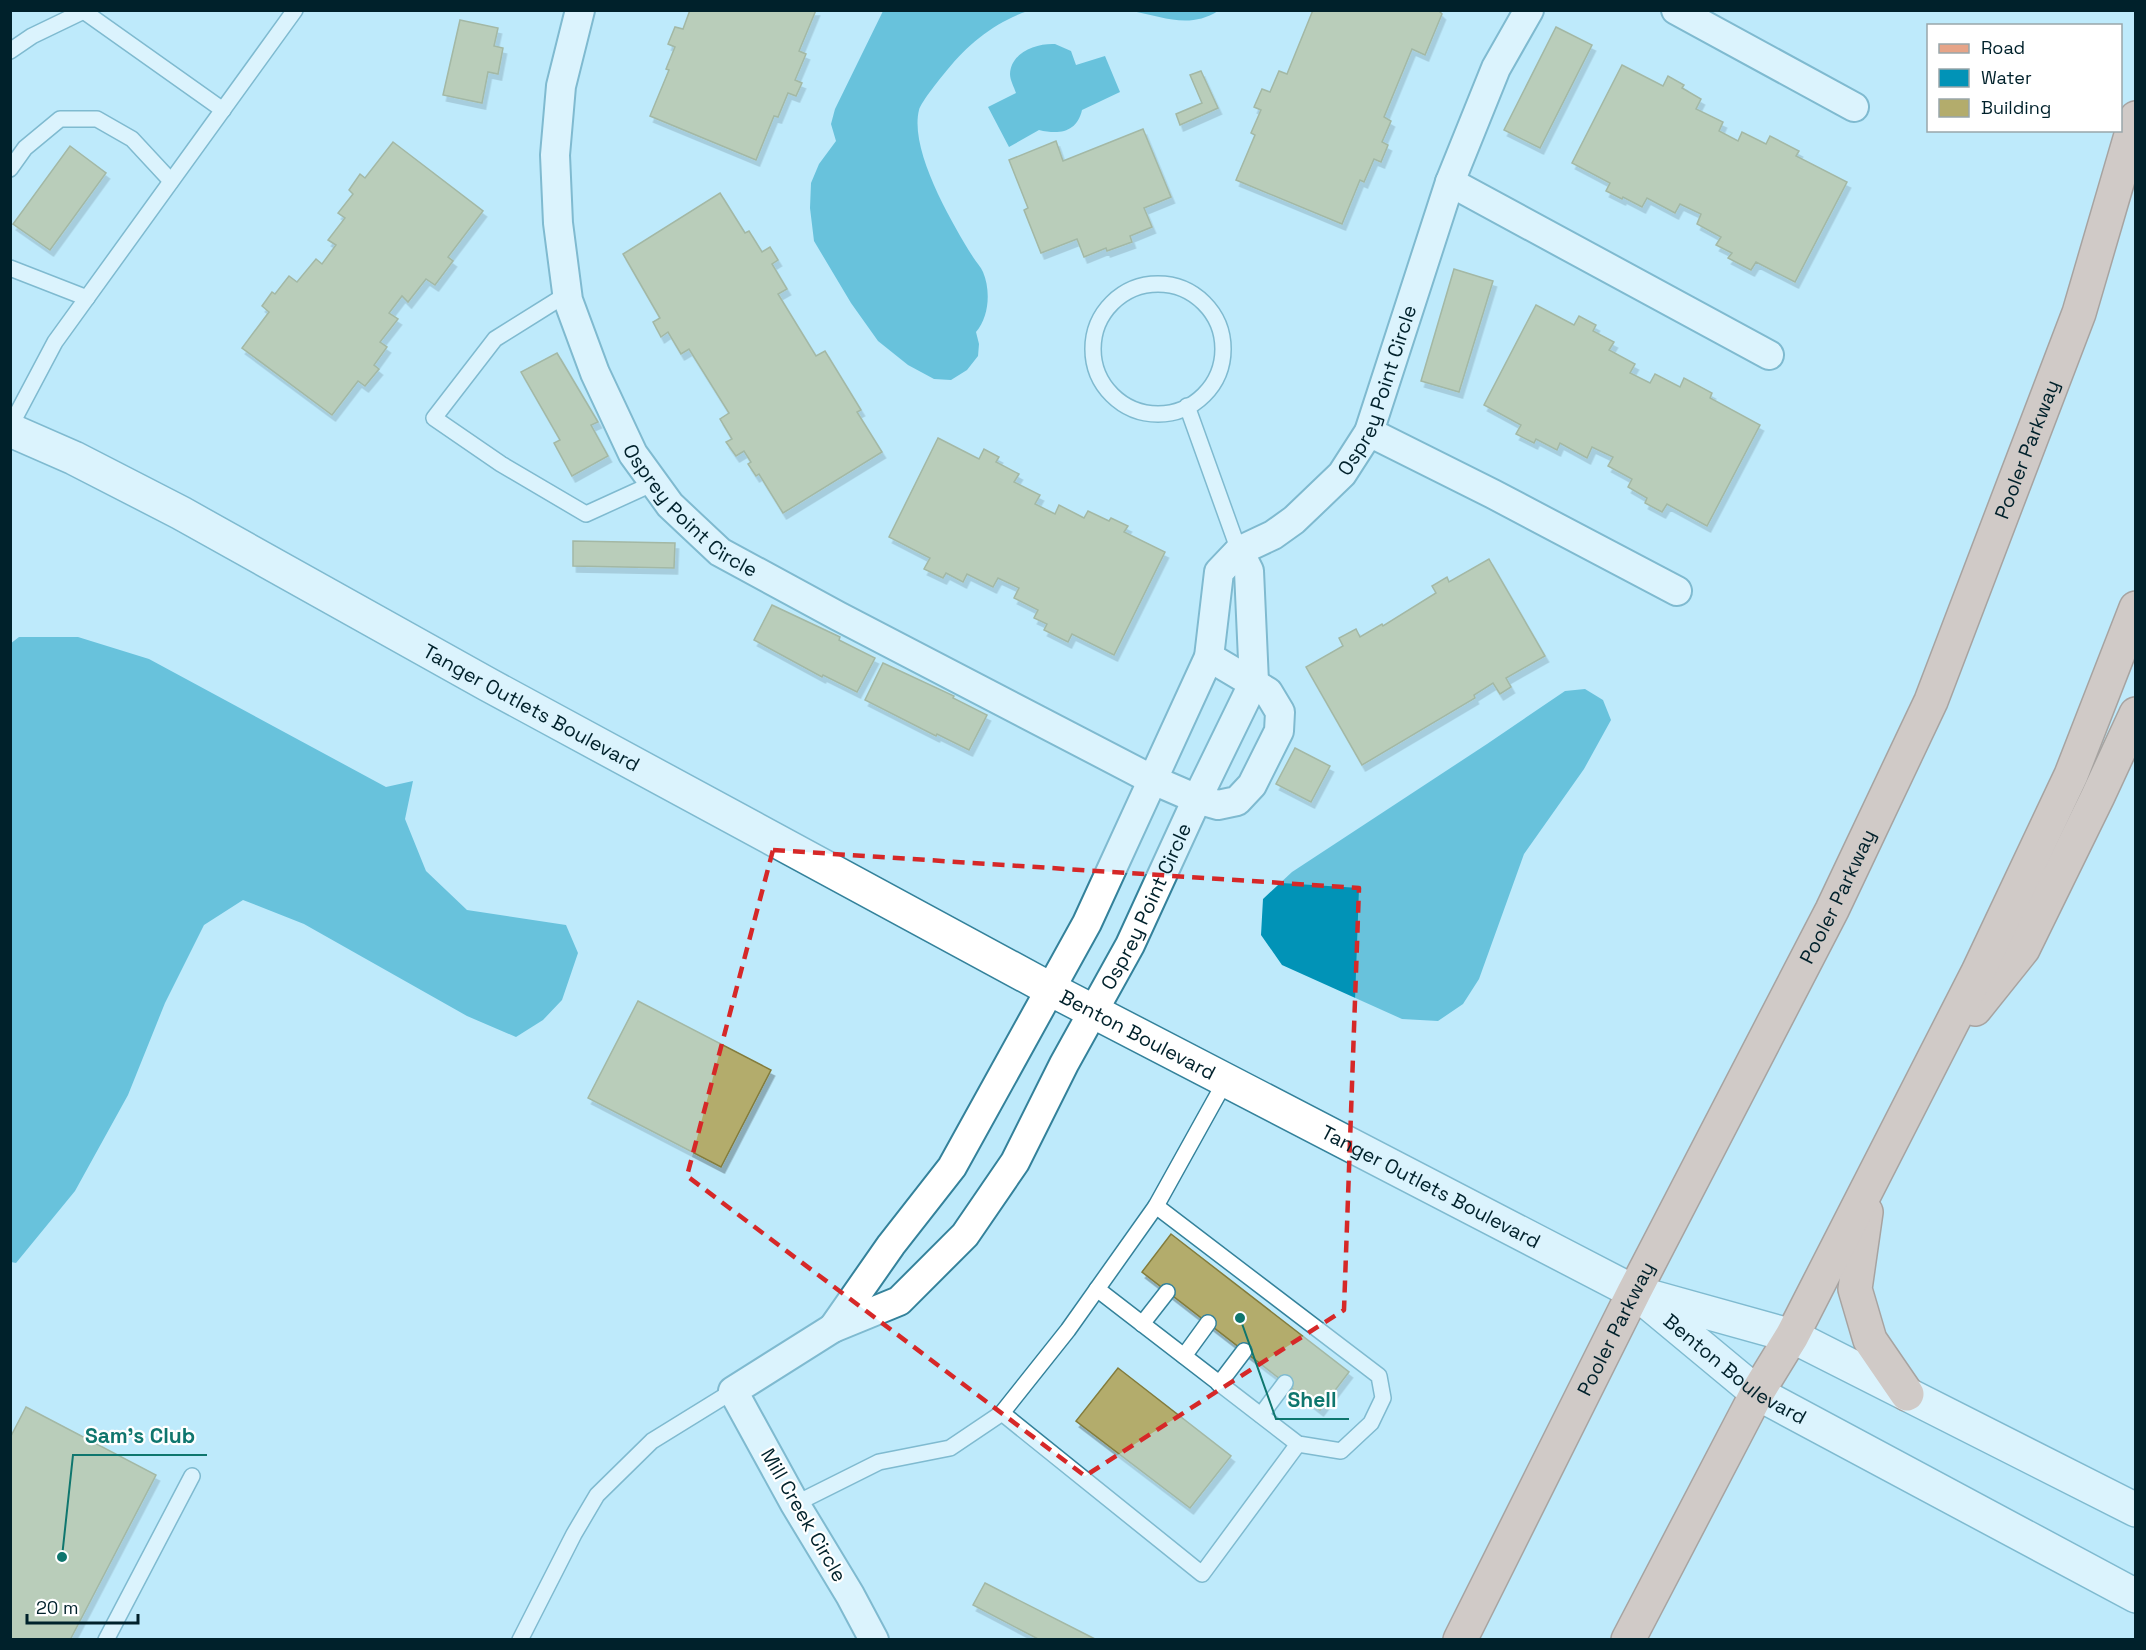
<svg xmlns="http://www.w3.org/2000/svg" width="2146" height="1650" viewBox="0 0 2146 1650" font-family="'Space Grotesk',sans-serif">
  <defs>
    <filter id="shadow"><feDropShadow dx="3.5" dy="6" stdDeviation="0" flood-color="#0004"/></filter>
  </defs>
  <rect width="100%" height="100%" fill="#beeafb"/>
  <g fill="#0193b7">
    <path d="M883,11H1028C997,21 968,44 948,69C942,76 921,102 919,110C909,150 952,223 973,257C976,262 981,267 983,272C991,291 989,317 976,332L979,344L978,356L967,370L951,380L934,379L908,365L878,341L851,303L814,241L810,208L811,183L819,164L836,141L831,124L835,109Z"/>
    <path d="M1132,11L1218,10V11C1190,29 1163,17 1132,11Z"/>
    <path d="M1055,44L1071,51L1076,65L1105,56L1120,92L1082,110C1077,132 1060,135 1039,130L1009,147L988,107L1016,93C1014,87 1010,80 1010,74C1011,52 1037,43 1055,44Z"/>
    <polygon points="19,637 78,637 149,659 386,787 413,781 405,819 426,871 467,910 566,925 578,953 562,1000 543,1020 516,1037 467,1016 304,924 243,900 204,925 165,1003 128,1095 75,1191 16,1263 11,1262 10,644"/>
    <polygon points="1585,689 1603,700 1611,720 1584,769 1524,854 1479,979 1463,1004 1438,1021 1402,1019 1282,965 1261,935 1263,899 1292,872 1487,744 1565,691"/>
  </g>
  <g fill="#b3ac6c" stroke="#837c3c" stroke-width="1.5" filter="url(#shadow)">
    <polygon points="690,10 816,10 799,51 806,54 795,80 802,83 796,96 788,93 778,117 774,116 756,160 650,116 669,70 666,69 675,47 668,44 675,27 683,29"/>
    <polygon points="1313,10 1438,10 1442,14 1425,55 1412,49 1384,117 1391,121 1382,142 1388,145 1381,162 1374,159 1364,182 1360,180 1342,224 1236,180 1255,135 1251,133 1261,110 1254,107 1262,89 1270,92 1279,71 1287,74"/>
    <polygon points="460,20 498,28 494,46 503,48 498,74 488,72 482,103 443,95"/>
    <polygon points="1556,27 1592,45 1540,148 1504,130"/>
    <polygon points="1622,65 1663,86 1668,76 1684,85 1682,88 1701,99 1696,109 1723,122 1719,131 1738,141 1742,132 1766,144 1770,136 1799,151 1796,156 1847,182 1795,282 1756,262 1751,270 1728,258 1732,253 1716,245 1721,237 1697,224 1701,214 1680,204 1675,213 1647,198 1642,207 1623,197 1622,199 1606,191 1610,183 1572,163"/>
    <polygon points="1201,71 1218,108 1180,125 1176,114 1202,103 1190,75"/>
    <polygon points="1143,129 1171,197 1144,208 1152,227 1130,236 1132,242 1107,251 1106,248 1084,257 1077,239 1041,253 1024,210 1028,208 1009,160 1056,141 1063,161"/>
    <polygon points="393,142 483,211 448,257 453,261 435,285 426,279 408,302 402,296 389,313 398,319 380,342 387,347 374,365 379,369 365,386 358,381 332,415 242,348 269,312 262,306 272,292 275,294 289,276 297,282 316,259 322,264 336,245 328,240 345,218 338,213 353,194 349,190 360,174 365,178"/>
    <polygon points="70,146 106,173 50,250 13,224"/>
    <polygon points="720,193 745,233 749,231 762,252 770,247 778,260 772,264 787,289 778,294 816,356 825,351 861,410 857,412 882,452 783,513 759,474 756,476 748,464 751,462 744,451 736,456 726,442 732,439 720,419 729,413 689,349 681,354 668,332 661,337 653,322 660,318 623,254"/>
    <polygon points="1454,269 1493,281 1459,392 1421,381"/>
    <polygon points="1536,305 1574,325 1579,316 1596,325 1593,331 1614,342 1609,350 1635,364 1630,373 1650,383 1655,374 1680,387 1684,378 1712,393 1710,398 1760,425 1707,526 1667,504 1662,512 1645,503 1647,498 1628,487 1632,479 1608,466 1613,457 1592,447 1587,458 1560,443 1557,450 1536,439 1534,443 1516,434 1521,425 1484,405"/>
    <polygon points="557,353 598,422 591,425 608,456 572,476 554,443 560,440 521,372"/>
    <polygon points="938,438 979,459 984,449 999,457 996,462 1019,474 1014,482 1040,495 1035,504 1055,514 1059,505 1084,518 1088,511 1109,521 1111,518 1128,526 1124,532 1165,552 1114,655 1072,634 1068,642 1044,630 1047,624 1034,618 1038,610 1014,598 1019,588 998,578 993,587 967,574 963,582 946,573 943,578 924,569 930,558 889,537"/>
    <polygon points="573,541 675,543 674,568 573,566"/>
    <polygon points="1489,559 1545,656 1506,678 1511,687 1500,694 1493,683 1474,695 1475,698 1362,765 1306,667 1343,646 1339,638 1356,629 1360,637 1382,624 1383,626 1436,593 1432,586 1447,577 1449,582"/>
    <polygon points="772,605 840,637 839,640 875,658 857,692 823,675 822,677 754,640"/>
    <polygon points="883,663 954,696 953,698 987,715 969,750 937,734 936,736 865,700"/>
    <polygon points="1295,748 1330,766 1311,802 1276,784"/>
    <polygon points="638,1001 771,1070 721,1167 588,1098"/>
    <polygon points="1171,1234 1349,1372 1320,1410 1142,1272"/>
    <polygon points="1118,1368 1231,1456 1190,1508 1076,1421"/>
    <polygon points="26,1407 156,1475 70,1640 10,1640 10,1438"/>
    <polygon points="985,1583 1097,1640 1040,1640 973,1605"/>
  </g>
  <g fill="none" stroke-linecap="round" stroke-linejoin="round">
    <g stroke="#34829b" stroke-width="18">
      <g id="service">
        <polyline points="82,10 223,110"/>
        <polyline points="10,51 32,36 86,10"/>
        <polyline points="10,169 25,148 60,119 97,119 132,139 171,181"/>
        <polyline points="10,268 87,298"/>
        <circle cx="1158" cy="349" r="65"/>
        <polyline points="567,294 495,339 434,418 501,464 586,514 654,483"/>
        <polyline points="1187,406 1239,551"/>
        <polyline points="10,427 55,342 295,10"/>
        <polyline points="1097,1289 1298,1444 1341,1451 1371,1423 1383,1398 1379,1376 1156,1206"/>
        <polyline points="1142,1324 1167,1292"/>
        <polyline points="1184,1356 1208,1323"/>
        <polyline points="1219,1384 1244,1351"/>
        <polyline points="1002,1413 1202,1574 1298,1444"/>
        <polyline points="1261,1415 1285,1383"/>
        <polyline points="795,1504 879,1462 950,1448 1002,1413 1068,1330 1156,1206 1226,1080"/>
        <polyline points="106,1640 192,1476"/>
        <polyline points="520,1640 574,1534 597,1495 652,1441 733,1391"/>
      </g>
    </g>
    <g stroke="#34829b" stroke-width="32">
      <g id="minor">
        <path id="s1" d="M580,10L561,86L555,155L558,223L568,300L595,373L633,454L670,505L720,552L838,616L1153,780L1197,799L1218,805L1237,801L1252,785L1279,731L1280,712L1268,692L1209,657"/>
        <polyline points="1676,10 1854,107"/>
        <polyline points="1450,182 1769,355"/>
        <polyline points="1369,432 1493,494 1677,591"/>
        <path id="s2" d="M833,1328L891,1245L952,1167L1087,923L1209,657L1219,572L1239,551L1273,535L1294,520L1342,474L1369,432L1450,182L1496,68L1529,10"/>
        <path id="s3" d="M874,1640L850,1595L795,1504L733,1391L833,1328L899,1301L965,1235L1015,1162L1064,1064L1130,945L1197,799L1254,682L1249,571L1239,551"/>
      </g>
    </g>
    <g stroke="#34829b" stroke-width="36">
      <g id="tertiary">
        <path id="s4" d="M10,430L74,458L181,513L487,684L1050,989L1634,1292L1792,1336L2136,1510"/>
        <path id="s5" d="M1645,1300L1757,1393L2136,1596"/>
      </g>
    </g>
    <g stroke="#8b4f33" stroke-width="36">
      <g id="primary">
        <polyline points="1975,1009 2023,949 2098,796 2136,714"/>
        <polyline points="1866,1212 1855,1289 1870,1340 1907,1394"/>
        <path id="s6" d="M1460,1640L1634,1292L1832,910L1931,701L2079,313L2136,118"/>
        <polyline points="1628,1640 1757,1393 1792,1336 1978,972 2071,775 2136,608"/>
      </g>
    </g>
    <use href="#service" stroke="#fff" stroke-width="15"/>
    <use href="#minor" stroke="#fff" stroke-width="28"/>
    <use href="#tertiary" stroke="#fff" stroke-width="33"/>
    <use href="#primary" stroke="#e6a488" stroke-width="33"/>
  </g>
  <path d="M0 0H2146V1650H0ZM773,850L1359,888L1344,1310L1085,1476L687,1176Z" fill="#beeafb" fill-opacity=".55" fill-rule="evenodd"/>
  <path fill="none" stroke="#d62828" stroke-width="4.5" stroke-dasharray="12 8" stroke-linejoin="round" d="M773,850L1359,888L1344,1310L1085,1476L687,1176Z"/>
  <g text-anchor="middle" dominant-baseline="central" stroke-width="4.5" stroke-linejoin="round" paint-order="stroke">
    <g font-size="20" fill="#00212b" stroke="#fff">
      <text stroke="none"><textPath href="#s2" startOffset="1108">Osprey Point Circle</textPath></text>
      <text stroke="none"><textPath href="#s6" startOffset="1320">Pooler Parkway</textPath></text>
      <text stroke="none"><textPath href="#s1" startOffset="542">Osprey Point Circle</textPath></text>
      <text stroke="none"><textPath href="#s4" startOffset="591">Tanger Outlets Boulevard</textPath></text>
      <text stroke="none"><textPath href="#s6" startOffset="834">Pooler Parkway</textPath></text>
      <text stroke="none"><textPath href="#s3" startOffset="945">Osprey Point Circle</textPath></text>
      <text stroke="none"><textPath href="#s4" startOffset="1280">Benton Boulevard</textPath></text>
      <text stroke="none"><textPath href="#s4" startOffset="1610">Tanger Outlets Boulevard</textPath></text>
      <text stroke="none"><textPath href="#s6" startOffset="348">Pooler Parkway</textPath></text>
      <text stroke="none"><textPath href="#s5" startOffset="114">Benton Boulevard</textPath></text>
      <text transform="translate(804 1515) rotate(60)">Mill Creek Circle</text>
    </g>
  </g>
  <path fill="none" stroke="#0f766e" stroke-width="2" d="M1240 1318L1276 1419H1349M62 1557L73 1455H207"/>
  <g fill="#0f766e" stroke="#fff" stroke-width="2">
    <circle cx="1240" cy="1318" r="6"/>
    <circle cx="62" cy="1557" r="6"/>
  </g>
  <g font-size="21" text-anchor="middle" font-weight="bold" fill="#0f766e" stroke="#fff" stroke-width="4.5" stroke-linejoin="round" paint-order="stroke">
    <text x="1312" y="1407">Shell</text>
    <text x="140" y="1443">Sam's Club</text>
  </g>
  <rect width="2146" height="1650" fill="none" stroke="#00212b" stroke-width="24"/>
  <rect x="1927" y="24" width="195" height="108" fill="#ffffff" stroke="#99a6aa" stroke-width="1.5"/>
  <rect x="1939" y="44" width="30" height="9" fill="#e6a488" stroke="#99a6aa" stroke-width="1.5"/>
  <text x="1981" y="54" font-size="18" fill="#00212b">Road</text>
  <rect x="1939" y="69" width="30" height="18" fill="#0193b7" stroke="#99a6aa" stroke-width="1.5"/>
  <text x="1981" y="84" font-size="18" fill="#00212b">Water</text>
  <rect x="1939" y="99" width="30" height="18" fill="#b3ac6c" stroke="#99a6aa" stroke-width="1.5"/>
  <text x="1981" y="114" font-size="18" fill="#00212b">Building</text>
  <path d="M27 1614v9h111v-9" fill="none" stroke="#00212b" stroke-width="3"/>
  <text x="36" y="1614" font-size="18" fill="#00212b" stroke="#ffffff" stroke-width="4.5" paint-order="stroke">20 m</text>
</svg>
